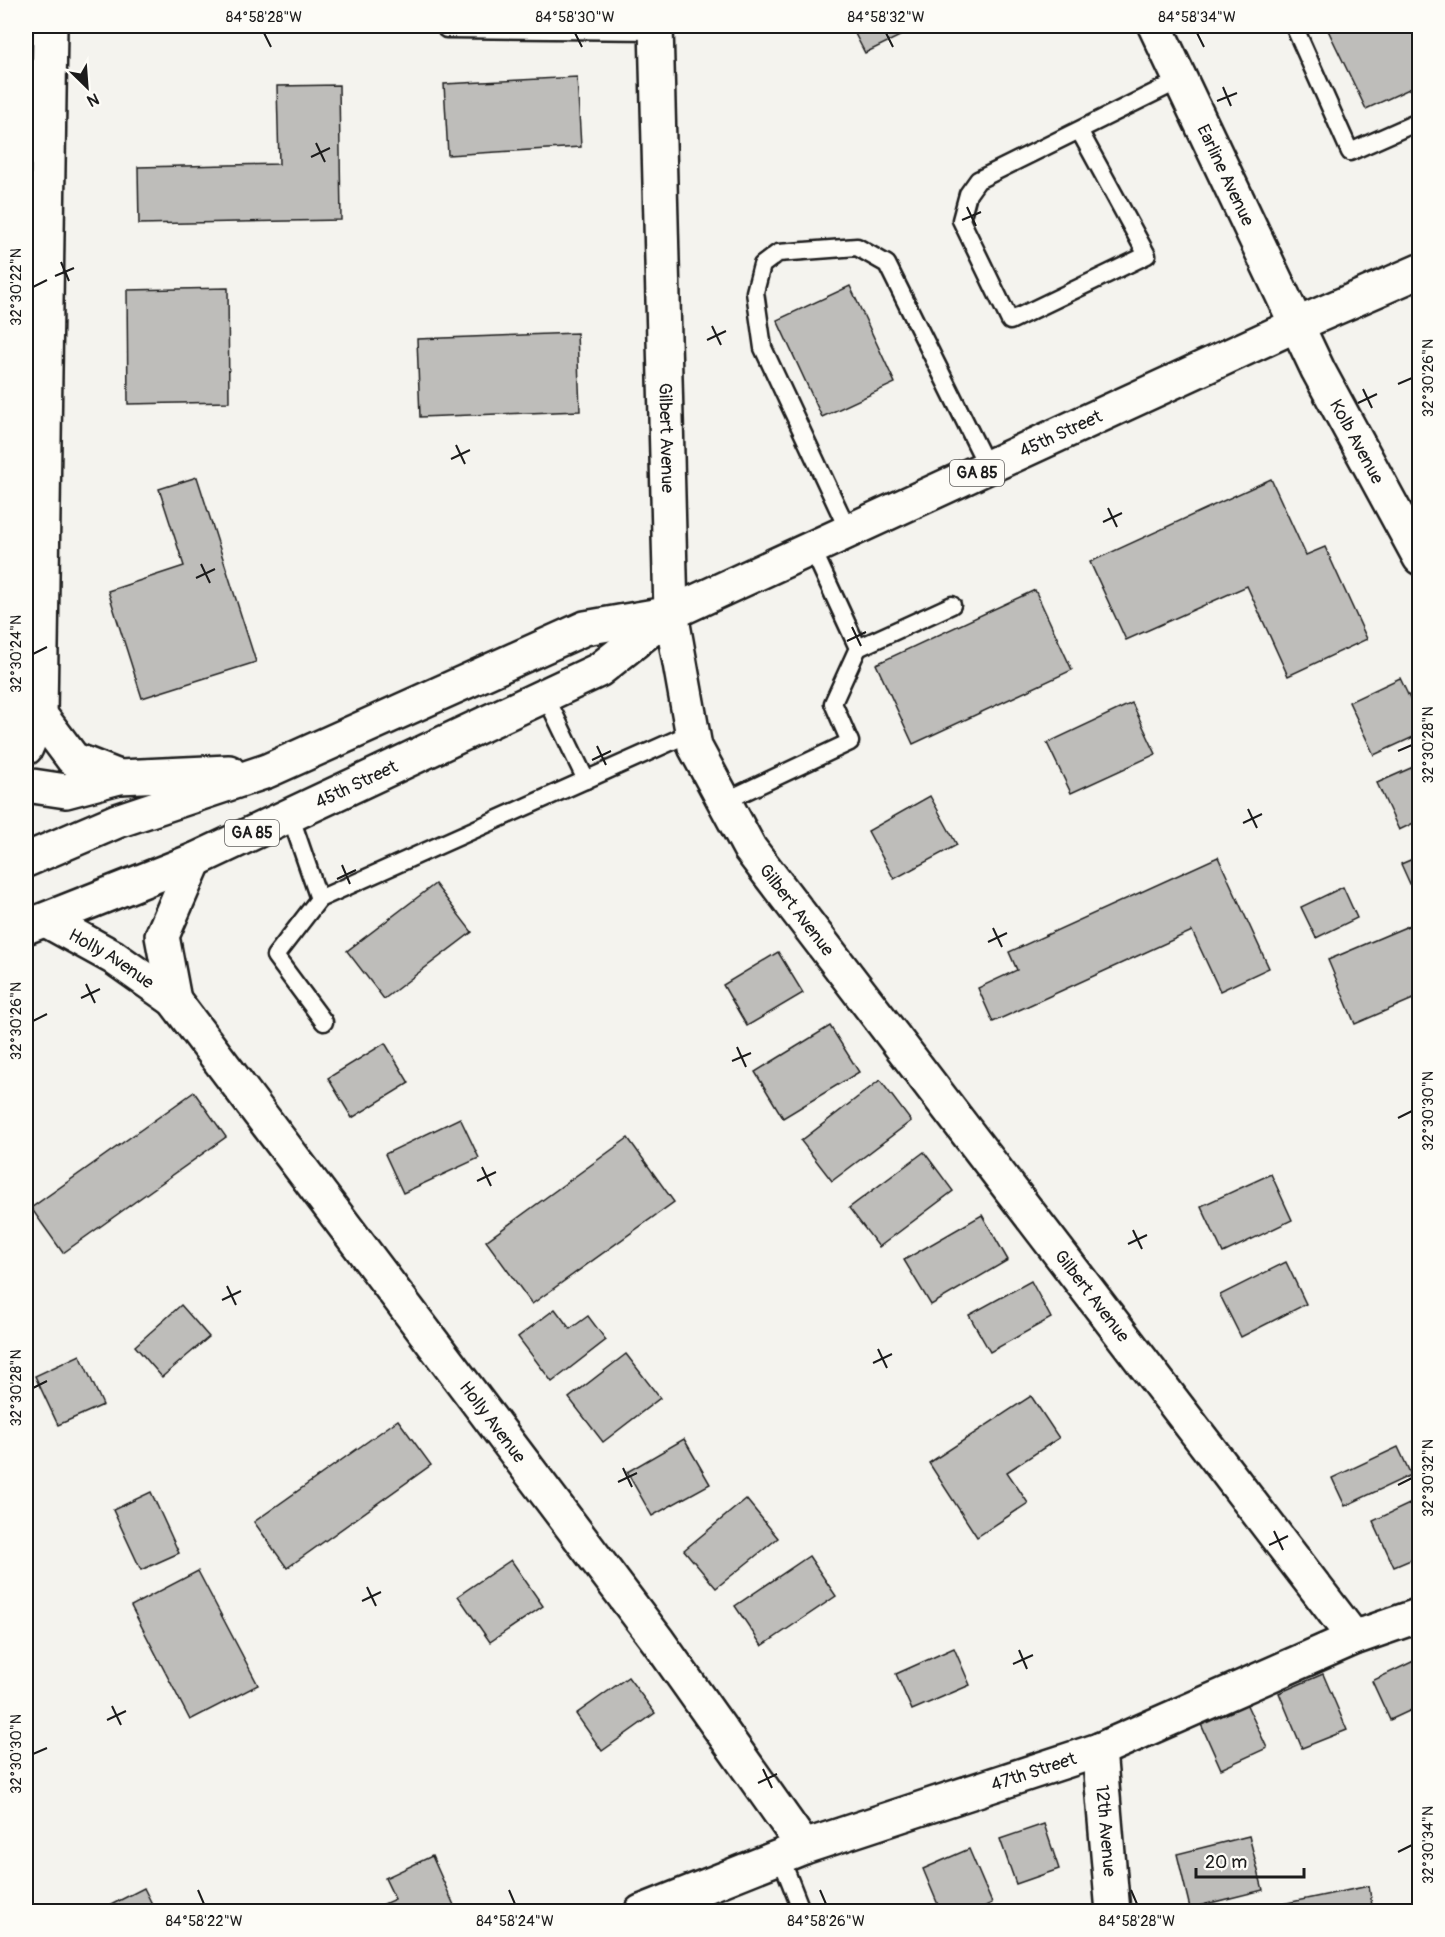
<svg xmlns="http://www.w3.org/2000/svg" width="1445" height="1937" viewBox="0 0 1445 1937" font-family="Pangolin,sans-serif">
  <rect width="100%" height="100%" fill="#f4f3ee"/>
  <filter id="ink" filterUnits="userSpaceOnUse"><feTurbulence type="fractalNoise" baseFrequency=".0167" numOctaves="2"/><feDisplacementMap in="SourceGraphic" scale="12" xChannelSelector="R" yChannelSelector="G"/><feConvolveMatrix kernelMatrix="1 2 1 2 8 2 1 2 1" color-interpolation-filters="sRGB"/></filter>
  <g filter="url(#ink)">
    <g fill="#bebdba" stroke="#1c1c1c" stroke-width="1.5">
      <polygon points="851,26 895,26 900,36 865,53"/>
      <polygon points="1326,26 1412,26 1420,40 1420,84 1366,109"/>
      <polygon points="577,77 581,147 448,155 444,84"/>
      <polygon points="339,85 341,220 139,224 138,167 279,164 277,86"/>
      <polygon points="850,286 895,383 822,417 777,320"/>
      <polygon points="228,288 229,402 128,404 127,290"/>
      <polygon points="577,333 580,411 420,417 417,339"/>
      <polygon points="197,477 256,662 142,698 108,591 184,566 159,489"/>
      <polygon points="1271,479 1306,555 1325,547 1367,639 1288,676 1247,586 1126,640 1090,562"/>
      <polygon points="1035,590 1072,670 913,744 876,664"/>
      <polygon points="1400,678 1420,720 1420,734 1374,755 1349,702"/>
      <polygon points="1132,703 1156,754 1071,793 1047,743"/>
      <polygon points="1420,764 1420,820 1399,830 1377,783"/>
      <polygon points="930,796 957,845 894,879 868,831"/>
      <polygon points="1420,856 1420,906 1401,864"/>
      <polygon points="1218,857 1269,968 1220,991 1192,931 993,1022 978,988 1017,970 1009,952"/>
      <polygon points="435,884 472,932 384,999 347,951"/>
      <polygon points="1343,887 1357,918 1316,938 1301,907"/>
      <polygon points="1420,921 1420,996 1355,1024 1328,960"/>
      <polygon points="778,952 803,993 747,1026 723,985"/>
      <polygon points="830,1026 859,1072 783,1118 755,1072"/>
      <polygon points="385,1043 409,1083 352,1118 328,1078"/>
      <polygon points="880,1080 911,1121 832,1181 801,1141"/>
      <polygon points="194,1092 226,1137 63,1253 31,1208"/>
      <polygon points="460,1118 479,1158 403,1193 385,1154"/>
      <polygon points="628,1138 674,1202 532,1304 486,1241"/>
      <polygon points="924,1152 953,1191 879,1247 849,1208"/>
      <polygon points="1271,1174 1292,1220 1223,1253 1201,1206"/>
      <polygon points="982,1215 1008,1260 931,1305 904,1260"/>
      <polygon points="1286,1262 1306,1304 1241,1337 1220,1295"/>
      <polygon points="1031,1281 1051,1318 990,1352 969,1315"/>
      <polygon points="181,1305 209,1337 162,1377 135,1346"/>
      <polygon points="555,1309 570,1329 588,1316 606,1340 552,1382 518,1337"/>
      <polygon points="626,1354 660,1398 603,1442 569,1398"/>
      <polygon points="80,1355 103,1405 58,1425 35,1376"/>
      <polygon points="1031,1396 1059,1438 1007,1472 1028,1503 977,1537 929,1463"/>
      <polygon points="398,1420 431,1465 287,1568 254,1522"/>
      <polygon points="684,1439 710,1484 652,1516 627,1472"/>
      <polygon points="1398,1447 1411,1475 1345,1506 1332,1478"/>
      <polygon points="151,1492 179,1553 141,1570 113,1510"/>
      <polygon points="746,1499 778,1538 716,1588 684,1550"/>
      <polygon points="1420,1499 1420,1556 1394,1567 1373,1521"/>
      <polygon points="809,1556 836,1596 762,1646 735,1606"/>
      <polygon points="511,1560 543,1606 490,1642 458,1596"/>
      <polygon points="198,1571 258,1685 190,1720 131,1606"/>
      <polygon points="954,1648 970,1685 912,1710 896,1674"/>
      <polygon points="1418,1659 1420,1706 1390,1720 1372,1681"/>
      <polygon points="1323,1674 1347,1730 1302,1748 1279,1693"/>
      <polygon points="628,1677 655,1713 602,1751 576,1714"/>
      <polygon points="1245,1701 1267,1748 1221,1769 1200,1722"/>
      <polygon points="1044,1824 1059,1869 1016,1884 1000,1839"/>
      <polygon points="1249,1836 1263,1890 1190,1908 1177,1854"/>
      <polygon points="969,1849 992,1903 973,1912 941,1912 923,1869"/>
      <polygon points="432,1856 457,1912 380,1912 377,1907 395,1899 385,1878"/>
      <polygon points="1369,1886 1373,1912 1273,1912 1272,1906"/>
      <polygon points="144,1888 156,1912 97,1912"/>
    </g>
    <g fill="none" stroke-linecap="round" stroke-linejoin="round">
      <g stroke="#1c1c1c" stroke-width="21">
        <g id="service">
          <polyline points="1294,26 1350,152 1420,121"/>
          <polyline points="446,29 656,31"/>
          <polyline points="1079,130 1147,255 1010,321 961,220 968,194 978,180 1180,80"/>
          <polyline points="849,532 763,348 755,292 762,265 778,253 857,247 887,264 988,468"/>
          <polyline points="858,648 952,605"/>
          <polyline points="545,695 586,780"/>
          <polyline points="725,801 850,742 833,703 858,648 812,548"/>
          <polyline points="290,815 319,899 693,732"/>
          <polyline points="319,899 275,956 324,1022"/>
          <polyline points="780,1856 802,1912"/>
        </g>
      </g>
      <g stroke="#1c1c1c" stroke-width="38">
        <g id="minor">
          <path id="s1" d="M656,26L671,613L695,747L750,849L1354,1638"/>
          <path id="s2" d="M1155,26L1318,370L1420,558"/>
          <polyline points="40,715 73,759 119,777"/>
          <polyline points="26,748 40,715 50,26"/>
          <path id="s3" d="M46,920L113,957L174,1000L658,1641L804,1847"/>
          <polyline points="174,1000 162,936 195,860"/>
          <path id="s4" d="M1099,1750L1113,1912"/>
          <path id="s5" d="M641,1912L804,1847L1099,1750L1354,1638L1420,1615"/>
        </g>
      </g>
      <g stroke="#1c1c1c" stroke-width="38">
        <g id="primary">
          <polyline points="26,785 66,791 119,777 229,772"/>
          <polyline points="26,860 117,821 267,771 585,628 666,614"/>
          <path id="s6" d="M26,927L195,860L599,670L671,613L1296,325L1420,271"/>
        </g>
      </g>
      <use href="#service" stroke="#fdfcf7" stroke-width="16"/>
      <use href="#minor" stroke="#fdfcf7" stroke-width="33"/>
      <use href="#primary" stroke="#fdfcf7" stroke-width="33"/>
    </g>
  </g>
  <path fill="none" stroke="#1c1c1c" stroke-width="2" d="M264,33L271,47M575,33L582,47M886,33L893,47M1197,33L1204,47M1223,87L1231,106M1217,101L1237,93M316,143L325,162M311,157L330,148M967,207L976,226M962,220L981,212M61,262L69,281M55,276L74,268M33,287L47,280M712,326L721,345M707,340L726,331M1398,384L1412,378M1363,389L1372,408M1358,403L1377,394M456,445L465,464M451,459L470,450M1108,508L1117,527M1103,522L1122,513M201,564L210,583M196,578L215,569M852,627L861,646M847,641L866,632M33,654L47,647M597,746L606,765M1398,751L1412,745M592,760L611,751M1248,809L1257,828M1243,823L1262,814M342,865L350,884M337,879L356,870M993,928L1002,947M988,942L1007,933M86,984L95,1003M81,998L100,989M33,1021L47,1014M737,1047L746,1067M732,1061L751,1053M1398,1118L1412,1111M482,1167L491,1186M477,1181L496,1172M1133,1230L1142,1249M1128,1244L1147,1235M227,1286L236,1305M222,1300L241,1291M878,1349L887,1368M873,1363L892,1354M33,1388L47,1381M623,1468L632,1487M618,1482L637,1473M1398,1485L1412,1478M1274,1531L1283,1550M1269,1545L1288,1536M367,1587L376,1606M362,1601L381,1592M1019,1650L1027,1669M1013,1664L1033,1655M112,1706L121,1725M107,1720L126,1711M33,1754L47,1748M763,1769L772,1788M758,1783L777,1774M1398,1852L1412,1845M198,1890L204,1904M509,1890L515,1904M820,1890L826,1904M1131,1890L1137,1904"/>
  <g text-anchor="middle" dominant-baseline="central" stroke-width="6" stroke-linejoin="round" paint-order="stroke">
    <g fill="#fdfcf7" stroke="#605f5e" stroke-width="1.5">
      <rect x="950" y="460" width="54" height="26" rx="4.5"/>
      <rect x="225" y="820" width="54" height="26" rx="4.5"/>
    </g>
    <g font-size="16" font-weight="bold" fill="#1c1c1c">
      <text x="977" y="473">GA 85</text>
      <text x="252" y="833">GA 85</text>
    </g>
    <g font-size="18" fill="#1c1c1c" stroke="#fdfcf7">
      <text stroke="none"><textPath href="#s2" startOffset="165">Earline Avenue</textPath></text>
      <text stroke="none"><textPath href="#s6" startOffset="1149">45th Street</textPath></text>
      <text stroke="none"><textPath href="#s1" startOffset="412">Gilbert Avenue</textPath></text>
      <text stroke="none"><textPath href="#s2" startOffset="462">Kolb Avenue</textPath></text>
      <text stroke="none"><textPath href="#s6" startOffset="360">45th Street</textPath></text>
      <text stroke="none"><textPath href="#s1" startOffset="916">Gilbert Avenue</textPath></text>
      <text stroke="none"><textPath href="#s3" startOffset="76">Holly Avenue</textPath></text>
      <text stroke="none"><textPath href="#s1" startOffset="1402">Gilbert Avenue</textPath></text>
      <text stroke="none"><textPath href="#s3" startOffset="680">Holly Avenue</textPath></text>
      <text stroke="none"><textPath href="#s5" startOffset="417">47th Street</textPath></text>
      <text stroke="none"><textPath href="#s4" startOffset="81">12th Avenue</textPath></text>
    </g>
  </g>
  <rect width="1445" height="1937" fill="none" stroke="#fdfcf7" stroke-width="66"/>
  <g transform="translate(87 87) rotate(155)" stroke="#fdfcf7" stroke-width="4.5" paint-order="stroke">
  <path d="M0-4.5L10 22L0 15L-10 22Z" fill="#1c1c1c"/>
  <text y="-9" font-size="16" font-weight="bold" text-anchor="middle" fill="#1c1c1c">N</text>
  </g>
  <path d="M1196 1868v9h108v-9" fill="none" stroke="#1c1c1c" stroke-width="3"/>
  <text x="1205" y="1868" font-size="18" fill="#1c1c1c" stroke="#fdfcf7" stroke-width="4.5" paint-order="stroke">20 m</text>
  <rect x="33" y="33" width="1379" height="1871" fill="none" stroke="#1c1c1c" stroke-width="2"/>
  <g font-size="15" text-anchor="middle" fill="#1c1c1c">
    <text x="264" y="22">84°58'28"W</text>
    <text x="575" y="22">84°58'30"W</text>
    <text x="886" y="22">84°58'32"W</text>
    <text x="1197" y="22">84°58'34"W</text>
    <text transform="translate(16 287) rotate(-90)" y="5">32°30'22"N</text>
    <text transform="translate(1428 378) rotate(-90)" y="5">32°30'26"N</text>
    <text transform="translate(16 654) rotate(-90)" y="5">32°30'24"N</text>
    <text transform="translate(1428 745) rotate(-90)" y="5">32°30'28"N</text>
    <text transform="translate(16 1021) rotate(-90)" y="5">32°30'26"N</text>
    <text transform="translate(1428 1111) rotate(-90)" y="5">32°30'30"N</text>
    <text transform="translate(16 1388) rotate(-90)" y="5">32°30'28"N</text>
    <text transform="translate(1428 1478) rotate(-90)" y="5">32°30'32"N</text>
    <text transform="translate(16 1754) rotate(-90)" y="5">32°30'30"N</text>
    <text transform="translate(1428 1845) rotate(-90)" y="5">32°30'34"N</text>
    <text x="204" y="1926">84°58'22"W</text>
    <text x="515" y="1926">84°58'24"W</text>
    <text x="826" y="1926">84°58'26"W</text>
    <text x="1137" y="1926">84°58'28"W</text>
  </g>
</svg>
